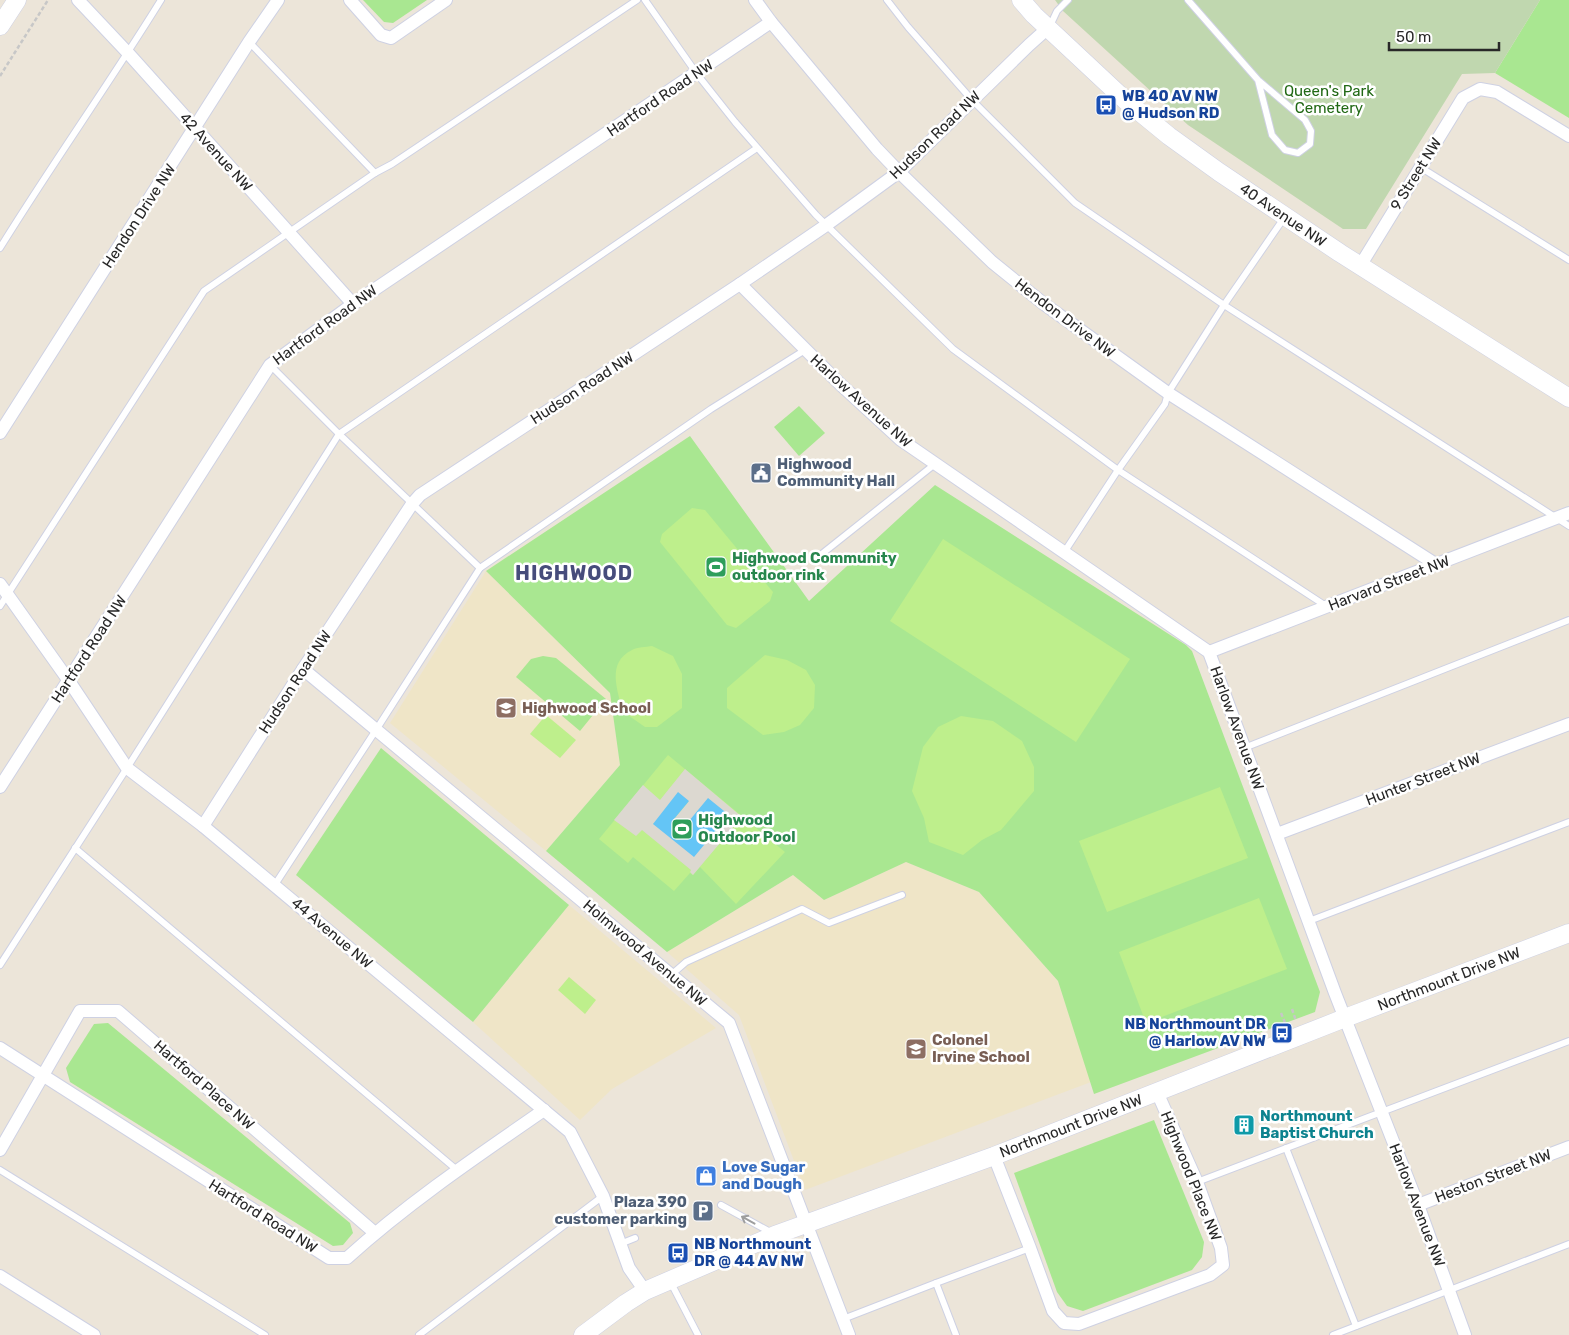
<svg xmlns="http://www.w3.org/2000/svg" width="1569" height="1335" viewBox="0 0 1569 1335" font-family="Rubik,sans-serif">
  <rect width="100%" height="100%" fill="#ece5d9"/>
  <g fill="#efe5c7">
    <polygon points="486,571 610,693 620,765 546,851 390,723"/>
    <polygon points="906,862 979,892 1058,981 1091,1082 805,1190 739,1015 667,952 793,875 824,900"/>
    <polygon points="569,905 716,1028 612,1089 580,1120 473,1022"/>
  </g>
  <g fill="#a9e791">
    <polygon points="363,0 427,0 393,23 384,22"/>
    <polygon points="1540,0 1569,0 1569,118 1495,73"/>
    <polygon points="799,406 825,433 799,456 774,427"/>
    <polygon points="690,436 809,601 935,485 1186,645 1192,651 1320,992 1315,1012 1094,1094 1058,981 979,892 906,862 824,900 793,875 667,952 546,851 620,765 610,693 486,571"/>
    <polygon points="543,656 556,658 606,699 580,731 516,677 531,659"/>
    <polygon points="381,748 569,905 473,1022 296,875"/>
    <polygon points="108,1023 350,1223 353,1233 343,1245 333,1246 70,1082 66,1068 94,1024"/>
    <polygon points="1154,1120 1204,1242 1202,1257 1192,1270 1083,1311 1067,1306 1057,1292 1014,1173"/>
  </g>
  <polygon fill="#c0d7af" points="1055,0 1540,0 1495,73 1462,74 1366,229 1343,229 1188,125 1063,11"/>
  <g fill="#beef8c">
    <polygon points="692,508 705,510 773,592 770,601 736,628 727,625 660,542 662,534"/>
    <polygon points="943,539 1130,659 1076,742 890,621"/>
    <path d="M652,646L673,656L682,674V708L657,727H645L622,711C618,689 606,663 632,650C637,647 646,647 652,646Z"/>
    <polygon points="765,655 787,660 806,670 815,685 814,708 800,725 784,732 763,735 727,708 727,688"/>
    <polygon points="546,715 576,740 560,758 530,734"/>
    <polygon points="961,716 993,721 1022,741 1034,767 1034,791 1001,830 982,840 963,855 929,842 924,818 912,791 923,747 938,727"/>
    <polygon points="668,755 785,852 736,904 700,867 693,875 690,873 674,891 633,857 628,863 599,839"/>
    <polygon points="1220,787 1248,858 1107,912 1079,841"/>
    <polygon points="1259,898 1287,969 1146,1023 1119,952"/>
    <polygon points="569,977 596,1000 585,1014 558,990"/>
  </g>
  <path fill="#dcd8d0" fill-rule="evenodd" d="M685,769L742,817L693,875L690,872L691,870L642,830L636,836L614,820L643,785L660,800ZM689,801L674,819L684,828L653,824Z"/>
  <polygon fill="#64c5f6" points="678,792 689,801 674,819 684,827 708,798 729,815 694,857 653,824"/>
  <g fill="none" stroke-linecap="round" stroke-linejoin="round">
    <g stroke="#ced1e3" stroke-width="8">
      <g id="lane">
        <polyline points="645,0 697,74 735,122 816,215 953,349 1118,470 1326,606"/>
        <polyline points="887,0 908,27 972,100 1075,203 1224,305 1569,526"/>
        <polyline points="1188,0 1258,80 1305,120 1311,131 1310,144 1298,153 1285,150 1272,135 1258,80"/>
        <polyline points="1049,28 1057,11 1068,0"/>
        <polyline points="249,42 375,173"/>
        <polyline points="1420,167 1569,260"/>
        <path d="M0,248C52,164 109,84 161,0"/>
        <polyline points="270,365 339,434 480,568"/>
        <polyline points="1065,551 1118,470 1165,404 1168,393 1224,305 1284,218"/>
        <polyline points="823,553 935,464"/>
        <polyline points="0,606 204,291 375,173 392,164 637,0"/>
        <polyline points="1244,748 1569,620"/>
        <polyline points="75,848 457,1170"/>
        <polyline points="274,886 376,730 480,568 711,409 805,350"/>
        <polyline points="1309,921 1569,822"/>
        <polyline points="0,965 127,768 339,434 757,148"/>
        <polyline points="671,975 686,962 802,909 829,923 902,895"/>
        <polyline points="1286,1148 1356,1326"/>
        <polyline points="0,1170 265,1335"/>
        <polyline points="1197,1182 1569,1041"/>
        <polyline points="771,1186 789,1179"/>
        <polyline points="721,1205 772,1233"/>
        <polyline points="620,1244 635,1238"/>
        <polyline points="670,1281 698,1335"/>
        <polyline points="843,1319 936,1283"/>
        <polyline points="419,1335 603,1196"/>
        <polyline points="956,1335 936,1283 1030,1248"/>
        <polyline points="1333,1335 1569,1244"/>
      </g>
    </g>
    <g stroke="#ced1e3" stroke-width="14">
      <g id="street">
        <polyline points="78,0 128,53 353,304"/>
        <polyline points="350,0 381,35 391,38 446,0"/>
        <polyline points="755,0 771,22 877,149 899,172 992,262 1044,304 1168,393 1437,565"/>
        <polyline points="1360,266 1463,98 1480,89 1497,92 1569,136"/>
        <polyline points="740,284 840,384 901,440 1209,652 1335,993 1418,1205 1465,1335"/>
        <polyline points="0,433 249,42 278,0"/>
        <polyline points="0,584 69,681 127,768 203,826 570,1132 603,1196 629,1268 645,1291"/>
        <polyline points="1209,652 1569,513"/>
        <polyline points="303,669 729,1023 849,1335"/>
        <polyline points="0,787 270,365 353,304 771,22"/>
        <polyline points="203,826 303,669 412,504 420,495 740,284 825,226 899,172 1029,45 1048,28"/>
        <polyline points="1277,834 1569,724"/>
        <path d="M0,1048L329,1258H347C408,1203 476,1157 544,1110"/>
        <polyline points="0,1150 80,1011 118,1011 375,1233"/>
        <polyline points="994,1156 1030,1248 1053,1311 1064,1323 1079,1324 1210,1275 1223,1265 1221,1248 1197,1182 1157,1092"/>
        <polyline points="1418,1205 1569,1147"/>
        <polyline points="0,1276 94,1335"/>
      </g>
    </g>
    <g stroke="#ced1e3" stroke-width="19">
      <g id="secondary">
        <polyline points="1021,0 1034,15 1125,100 1169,136 1219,172 1340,253 1569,398"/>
        <polyline points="0,26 17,0"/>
        <polyline points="583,1335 626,1303 645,1291 775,1235 994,1156 1345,1018 1569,933"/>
      </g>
    </g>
    <g stroke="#c7c7c7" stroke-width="2.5" stroke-dasharray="4 2.5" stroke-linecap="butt">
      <polyline points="0,76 48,0"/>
      <polyline points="1292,1009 1296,1021"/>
      <polyline points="1281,1013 1286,1025 1287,1024"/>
    </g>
    <use href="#lane" stroke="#fff" stroke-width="6"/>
    <use href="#street" stroke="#fff" stroke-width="12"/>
    <use href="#secondary" stroke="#fff" stroke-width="18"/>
  </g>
  <defs><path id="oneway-shaft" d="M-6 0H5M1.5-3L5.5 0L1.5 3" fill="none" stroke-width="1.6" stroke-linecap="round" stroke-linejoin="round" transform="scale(1.25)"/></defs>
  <use stroke="#9e9e9e" href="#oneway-shaft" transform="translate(748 1220) rotate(-151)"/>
  <defs>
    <g id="bus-square" transform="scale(1.125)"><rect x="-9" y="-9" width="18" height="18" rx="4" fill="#1a4fb4" stroke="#fff"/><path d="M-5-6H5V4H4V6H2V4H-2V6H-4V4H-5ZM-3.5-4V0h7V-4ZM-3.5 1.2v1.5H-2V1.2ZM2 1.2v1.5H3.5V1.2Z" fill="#fff"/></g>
    <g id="civic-square" transform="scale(1.125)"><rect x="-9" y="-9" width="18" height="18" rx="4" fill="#5c6f8a" stroke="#fff"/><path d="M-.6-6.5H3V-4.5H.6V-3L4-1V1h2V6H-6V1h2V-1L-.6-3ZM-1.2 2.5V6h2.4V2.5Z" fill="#fff"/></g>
    <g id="stadium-square" transform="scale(1.125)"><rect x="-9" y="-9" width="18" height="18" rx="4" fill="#2e9e5b" stroke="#fff"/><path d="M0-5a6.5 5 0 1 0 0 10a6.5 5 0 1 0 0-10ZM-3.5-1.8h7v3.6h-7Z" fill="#fff"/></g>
    <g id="school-square" transform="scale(1.125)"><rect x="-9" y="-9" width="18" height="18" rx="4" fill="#8d6e63" stroke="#fff"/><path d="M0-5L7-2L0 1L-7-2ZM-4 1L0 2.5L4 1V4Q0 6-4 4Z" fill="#fff"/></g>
    <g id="building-square" transform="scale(1.125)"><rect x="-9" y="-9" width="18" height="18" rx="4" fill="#0f9aa8" stroke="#fff"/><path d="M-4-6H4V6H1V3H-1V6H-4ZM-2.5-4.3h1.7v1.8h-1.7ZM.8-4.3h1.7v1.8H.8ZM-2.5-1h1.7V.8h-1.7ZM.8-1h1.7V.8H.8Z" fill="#fff"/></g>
    <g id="shop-square" transform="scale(1.125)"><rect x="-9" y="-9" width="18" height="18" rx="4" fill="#3f7fe0" stroke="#fff"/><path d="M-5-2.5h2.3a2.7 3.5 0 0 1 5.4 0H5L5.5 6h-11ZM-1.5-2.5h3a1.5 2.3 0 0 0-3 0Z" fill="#fff"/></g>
    <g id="parking-square" transform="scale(1.125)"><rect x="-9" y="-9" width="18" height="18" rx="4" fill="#5c6f8a" stroke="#fff"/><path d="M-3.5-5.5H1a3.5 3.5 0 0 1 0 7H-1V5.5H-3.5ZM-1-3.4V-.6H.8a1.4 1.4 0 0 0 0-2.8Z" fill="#fff"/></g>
  </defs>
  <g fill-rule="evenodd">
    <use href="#bus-square" x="1106" y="105"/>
    <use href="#civic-square" x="761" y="473"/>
    <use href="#stadium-square" x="716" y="567"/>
    <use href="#school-square" x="506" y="708"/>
    <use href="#stadium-square" x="682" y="829"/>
    <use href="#bus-square" x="1282" y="1033"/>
    <use href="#school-square" x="916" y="1049"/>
    <use href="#building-square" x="1244" y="1125"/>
    <use href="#shop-square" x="706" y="1176"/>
    <use href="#parking-square" x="703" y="1211"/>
    <use href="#bus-square" x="678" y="1253"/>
  </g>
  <g text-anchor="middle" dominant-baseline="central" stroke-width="5" stroke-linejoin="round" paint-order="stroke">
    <g font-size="15" fill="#216915" stroke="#fff">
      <text x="1329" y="91">Queen's Park<tspan x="1329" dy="17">Cemetery</tspan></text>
    </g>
    <g font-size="15" font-weight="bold" fill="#164399" stroke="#fff" text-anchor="start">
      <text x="1122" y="96">WB 40 AV NW<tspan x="1122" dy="17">@ Hudson RD</tspan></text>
      <text x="1266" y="1024" text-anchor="end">NB Northmount DR<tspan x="1266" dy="17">@ Harlow AV NW</tspan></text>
      <text x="694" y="1244">NB Northmount<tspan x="694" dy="17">DR @ 44 AV NW</tspan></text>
    </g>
    <g font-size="15" fill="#282828" stroke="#fff">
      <text transform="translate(660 98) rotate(-34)">Hartford Road NW</text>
      <text transform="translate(935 135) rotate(-44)">Hudson Road NW</text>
      <text transform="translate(216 152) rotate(48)">42 Avenue NW</text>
      <text transform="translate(1416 174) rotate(-58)">9 Street NW</text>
      <text transform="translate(1283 215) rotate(34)">40 Avenue NW</text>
      <text transform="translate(139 216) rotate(-57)">Hendon Drive NW</text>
      <text transform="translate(1065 318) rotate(37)">Hendon Drive NW</text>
      <text transform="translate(325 325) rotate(-36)">Hartford Road NW</text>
      <text transform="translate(582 388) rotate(-33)">Hudson Road NW</text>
      <text transform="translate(861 401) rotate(42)">Harlow Avenue NW</text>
      <text transform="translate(1389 583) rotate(-21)">Harvard Street NW</text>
      <text transform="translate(89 649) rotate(-57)">Hartford Road NW</text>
      <text transform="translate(295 682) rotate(-57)">Hudson Road NW</text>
      <text transform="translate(1237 728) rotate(70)">Harlow Avenue NW</text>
      <text transform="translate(1423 779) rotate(-21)">Hunter Street NW</text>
      <text transform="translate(332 933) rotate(40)">44 Avenue NW</text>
      <text transform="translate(645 953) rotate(40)">Holmwood Avenue NW</text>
      <text transform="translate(1449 979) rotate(-21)">Northmount Drive NW</text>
      <text transform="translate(204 1085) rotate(41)">Hartford Place NW</text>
      <text transform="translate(1071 1126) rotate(-21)">Northmount Drive NW</text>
      <text transform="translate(1191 1176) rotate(68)">Highwood Place NW</text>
      <text transform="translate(1493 1176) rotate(-21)">Heston Street NW</text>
      <text transform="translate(1417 1205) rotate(69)">Harlow Avenue NW</text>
      <text transform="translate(263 1216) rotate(32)">Hartford Road NW</text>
    </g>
    <g font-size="15" font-weight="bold" fill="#4e5e75" stroke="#fff" text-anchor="start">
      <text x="777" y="464">Highwood<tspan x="777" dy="17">Community Hall</tspan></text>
      <text x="687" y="1202" text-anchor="end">Plaza 390<tspan x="687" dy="17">customer parking</tspan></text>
    </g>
    <g font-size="15" font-weight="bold" fill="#27864d" stroke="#fff" text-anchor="start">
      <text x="732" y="558">Highwood Community<tspan x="732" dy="17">outdoor rink</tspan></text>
      <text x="698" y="820">Highwood<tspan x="698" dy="17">Outdoor Pool</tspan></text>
    </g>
    <g font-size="15" font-weight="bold" fill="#785e54" stroke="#fff" text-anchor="start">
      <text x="522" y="708">Highwood School</text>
      <text x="932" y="1040">Colonel<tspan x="932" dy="17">Irvine School</tspan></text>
    </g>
    <g font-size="15" font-weight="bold" fill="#0d838f" stroke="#fff" text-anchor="start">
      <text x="1260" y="1116">Northmount<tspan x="1260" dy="17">Baptist Church</tspan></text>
    </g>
    <g font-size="15" font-weight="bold" fill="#366cbe" stroke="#fff" text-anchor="start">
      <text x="722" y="1167">Love Sugar<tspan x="722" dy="17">and Dough</tspan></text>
    </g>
    <g font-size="20" font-weight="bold" letter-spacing="1" fill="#464c7b" stroke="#fff">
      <text x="574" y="573">HIGHWOOD</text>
    </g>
  </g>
  <path d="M1389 42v8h110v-8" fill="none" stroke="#282828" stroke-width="2.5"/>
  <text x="1396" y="42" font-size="15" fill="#282828" stroke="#ffffff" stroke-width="4" paint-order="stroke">50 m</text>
</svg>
